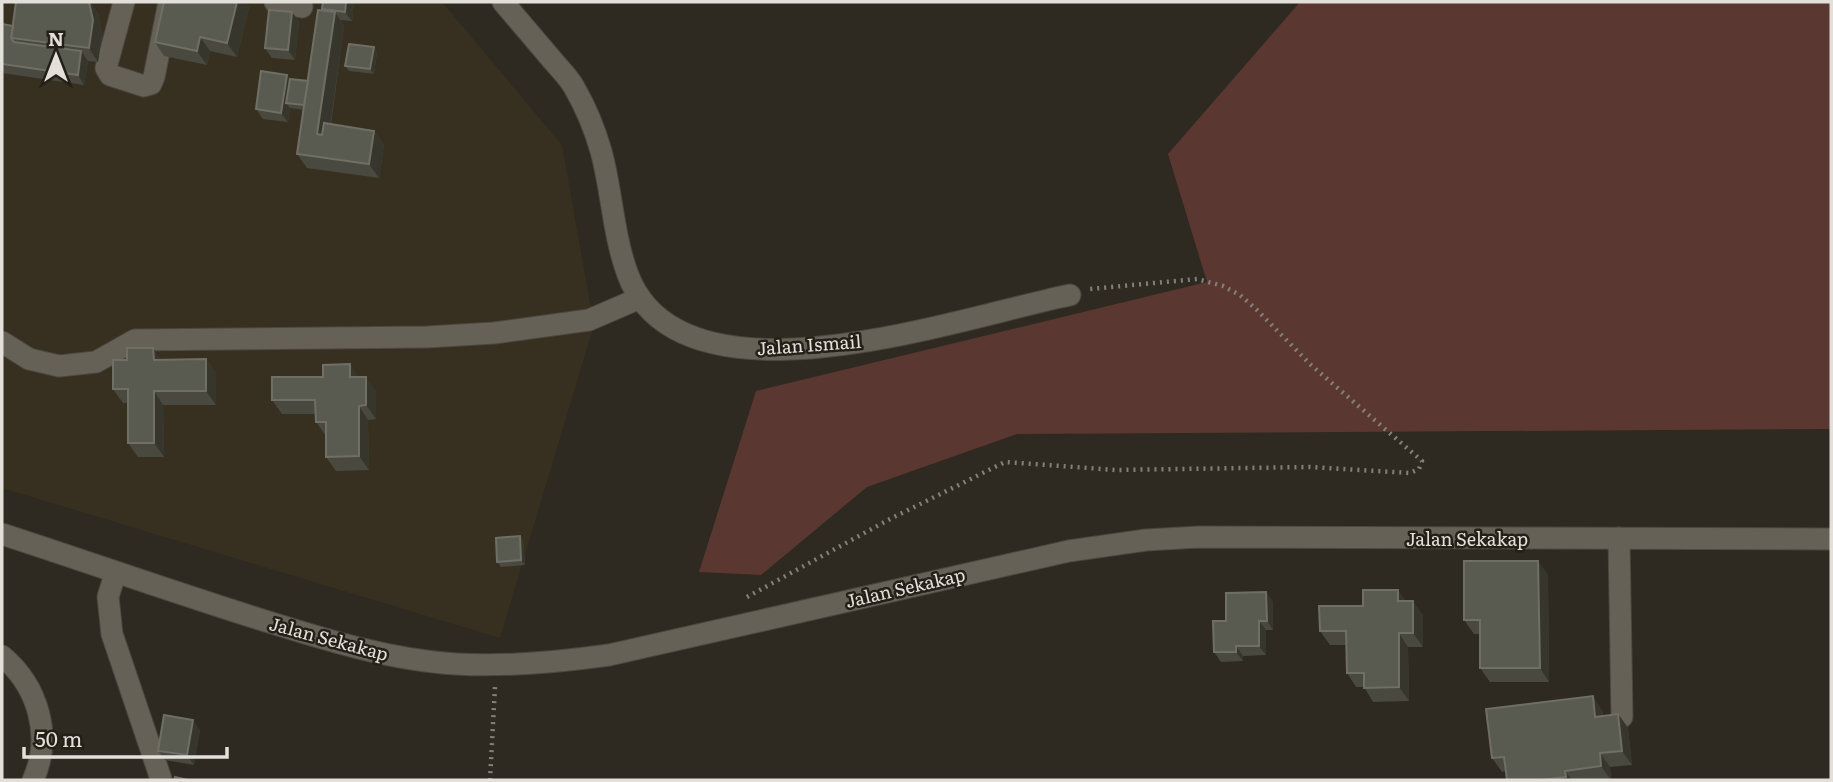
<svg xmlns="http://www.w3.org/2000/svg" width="1833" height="782" viewBox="0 0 1833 782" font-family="Literata,serif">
  <rect width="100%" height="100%" fill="#2e2921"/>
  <polygon fill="#373021" points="2,2 442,2 562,145 594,325 500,638 2,488"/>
  <polygon fill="#5b3731" points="1300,2 1831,2 1831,429 1017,434 867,487 761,575 699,572 756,391 1207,282 1168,154"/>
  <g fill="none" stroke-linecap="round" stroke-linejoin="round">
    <g stroke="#4b4840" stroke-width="23">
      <g id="minor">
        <polyline points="124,2 106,68 110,75 144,86 151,84 154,77 169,2"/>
        <polyline points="275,2 302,7"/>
        <path d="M503,2C520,22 537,42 554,62C561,70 569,78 574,87C585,106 595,130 601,151C612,191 613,235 628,275C682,417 964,316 1070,295"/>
        <polyline points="2,342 29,359 59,366 96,362 135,340 427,337 494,333 589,320 640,298"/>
        <path d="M2,534C88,562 173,592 259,619C323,639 389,660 456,664C507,667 559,662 609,655L1069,551L1146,540L1199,537L1831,539"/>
        <polyline points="1619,538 1622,717"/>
        <polyline points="115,574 108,597 112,634 161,779"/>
        <path d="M2,656C38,686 53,736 33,780"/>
      </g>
    </g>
    <g stroke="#848079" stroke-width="4.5" stroke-dasharray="2 5" stroke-linecap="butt">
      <polyline points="747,597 890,519 1005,462 1116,470 1310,467 1410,473 1419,469 1422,461 1311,365 1257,310 1240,295 1223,286 1197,279 1090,289"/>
      <polyline points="490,780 495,687"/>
    </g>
    <use href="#minor" stroke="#666157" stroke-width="21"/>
  </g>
  <g fill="#494940">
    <polygon points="16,2 90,2 98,13 102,34 98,62 88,61 84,85 2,73 2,24 13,26"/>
    <polygon points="164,2 245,2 249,7 237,57 210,51 207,65 164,56 155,42"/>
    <polygon points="323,2 354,2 352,21 340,20 344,26 331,124 374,131 384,145 379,178 307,168 297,154 304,110 290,108 288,122 263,119 256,109 287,75 290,79 308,81 324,11 322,9"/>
    <polygon points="292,12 299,22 295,60 272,58 265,48"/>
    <polygon points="374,47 377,52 374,74 349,71 345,66"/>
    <polygon points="206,359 216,373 216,405 163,405 164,457 138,457 128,443 128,403 123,403 113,389 127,360"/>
    <polygon points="350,364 358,377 376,391 376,419 368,420 369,470 336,471 326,457 326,436 316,422 315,414 282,414 272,400"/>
    <polygon points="520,536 523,541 525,565 501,567 497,562"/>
    <polygon points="1548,574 1549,682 1490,682 1480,668 1480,634 1474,634 1464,620"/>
    <polygon points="1266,592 1273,602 1273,630 1266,630 1266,655 1243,656 1243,661 1221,662 1214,652 1226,621"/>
    <polygon points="1406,601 1423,615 1423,647 1408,647 1409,701 1373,702 1364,687 1356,687 1347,673 1346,645 1330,645 1320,631 1363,606"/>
    <polygon points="1602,710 1603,716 1618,714 1628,728 1632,765 1610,767 1611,780 1507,780 1506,771 1502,772 1492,758"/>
    <polygon points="200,730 194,765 165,760 158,751"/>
  </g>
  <g fill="#37362c">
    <polygon points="89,2 90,2 98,13 102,34 98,62 89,48"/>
    <polygon points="237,2 245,2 249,7 237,57 227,43"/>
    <polygon points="346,2 354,2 352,21 345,12"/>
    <polygon points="292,12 299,22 295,60 288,50"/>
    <polygon points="335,12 344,26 327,148 317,134"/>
    <polygon points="200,37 210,51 207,65 197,51"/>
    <polygon points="374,47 377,52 374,74 370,69"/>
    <polygon points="81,51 88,61 84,85 78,75"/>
    <polygon points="287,75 293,84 286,103 290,108 288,122 281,113"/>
    <polygon points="374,131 384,145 379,178 369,164"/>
    <polygon points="153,348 163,362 154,360"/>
    <polygon points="206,359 216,373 216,405 206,391"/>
    <polygon points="350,364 359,378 350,377"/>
    <polygon points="366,377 376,391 376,419 366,405"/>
    <polygon points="154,391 163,405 164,457 154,443"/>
    <polygon points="359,406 368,420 369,470 359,456"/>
    <polygon points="520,536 523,541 525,565 521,560"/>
    <polygon points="1538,561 1548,574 1549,682 1540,668"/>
    <polygon points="1398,590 1408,604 1398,601"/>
    <polygon points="1266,592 1273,602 1273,630 1267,621"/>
    <polygon points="1413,601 1423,615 1423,647 1413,633"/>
    <polygon points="1259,621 1266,630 1266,655 1259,646"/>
    <polygon points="1399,633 1408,647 1409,701 1399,687"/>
    <polygon points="1236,646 1243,656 1243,661 1236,652"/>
    <polygon points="1593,696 1602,710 1605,731 1595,717"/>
    <polygon points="1618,714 1628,728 1632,765 1622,751"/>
    <polygon points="193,720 200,730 194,765 187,755"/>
    <polygon points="1600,753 1610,767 1611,780 1601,766"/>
    <polygon points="1565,771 1572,780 1568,780 1566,777"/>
  </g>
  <g fill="#595a50" stroke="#6f6f66" stroke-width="2">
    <polygon points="16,2 89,2 93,20 89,48 11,38"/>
    <polygon points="164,2 237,2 227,43 200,37 197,51 155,42"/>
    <polygon points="323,2 346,2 345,12 322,9"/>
    <polygon points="269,10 292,12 288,50 265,48"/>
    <polygon points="318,10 335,12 317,134 322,135 324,123 374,131 369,164 297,154"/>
    <polygon points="2,24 13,26 11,38 14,42 81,51 78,75 2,64"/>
    <polygon points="349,44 374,47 370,69 345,66"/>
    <polygon points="261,71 287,75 281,113 256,109"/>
    <polygon points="290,79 308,81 304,105 286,103"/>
    <polygon points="127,348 153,348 154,360 206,359 206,391 154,391 154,443 128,443 128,389 113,389 113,360 127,360"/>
    <polygon points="350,364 350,377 366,377 366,405 359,406 359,456 326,457 326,422 316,422 315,400 272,400 272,377 323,377 323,365"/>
    <polygon points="520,536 521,560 497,562 496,538"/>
    <polygon points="1464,561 1538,561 1540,668 1480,668 1480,620 1464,620"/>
    <polygon points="1363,590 1398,590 1398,601 1413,601 1413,633 1399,633 1399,687 1364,688 1364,673 1347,673 1346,631 1320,631 1319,606 1363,606"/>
    <polygon points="1266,592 1267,621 1259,621 1259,646 1236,646 1236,652 1214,652 1213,621 1226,621 1226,593"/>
    <polygon points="1593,696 1595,717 1618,714 1622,751 1600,753 1601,766 1565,771 1566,777 1542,780 1507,780 1504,757 1492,758 1486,709"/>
    <polygon points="164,715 193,720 187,755 158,751"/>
    <polygon points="175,777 188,780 174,780"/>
  </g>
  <g text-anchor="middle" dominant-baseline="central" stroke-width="5" stroke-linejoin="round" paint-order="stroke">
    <g font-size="18" fill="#e3e0da" stroke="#242017">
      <text transform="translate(809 344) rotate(-4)">Jalan Ismail</text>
      <text x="1467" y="538">Jalan Sekakap</text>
      <text transform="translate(905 587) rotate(-13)">Jalan Sekakap</text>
      <text transform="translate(329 638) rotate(15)">Jalan Sekakap</text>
    </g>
  </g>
  <rect width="1833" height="782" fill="none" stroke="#e3e0da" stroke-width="7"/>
  <g transform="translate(56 56)" stroke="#242017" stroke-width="5" paint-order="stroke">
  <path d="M0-5L12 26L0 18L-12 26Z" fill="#e3e0da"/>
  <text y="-10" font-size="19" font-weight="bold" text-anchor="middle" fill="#e3e0da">N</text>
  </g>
  <path d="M24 747v10h203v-10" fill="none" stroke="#e3e0da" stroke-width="3.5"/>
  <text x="35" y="747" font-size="21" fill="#e3e0da" stroke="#242017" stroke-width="5" paint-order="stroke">50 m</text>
</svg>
